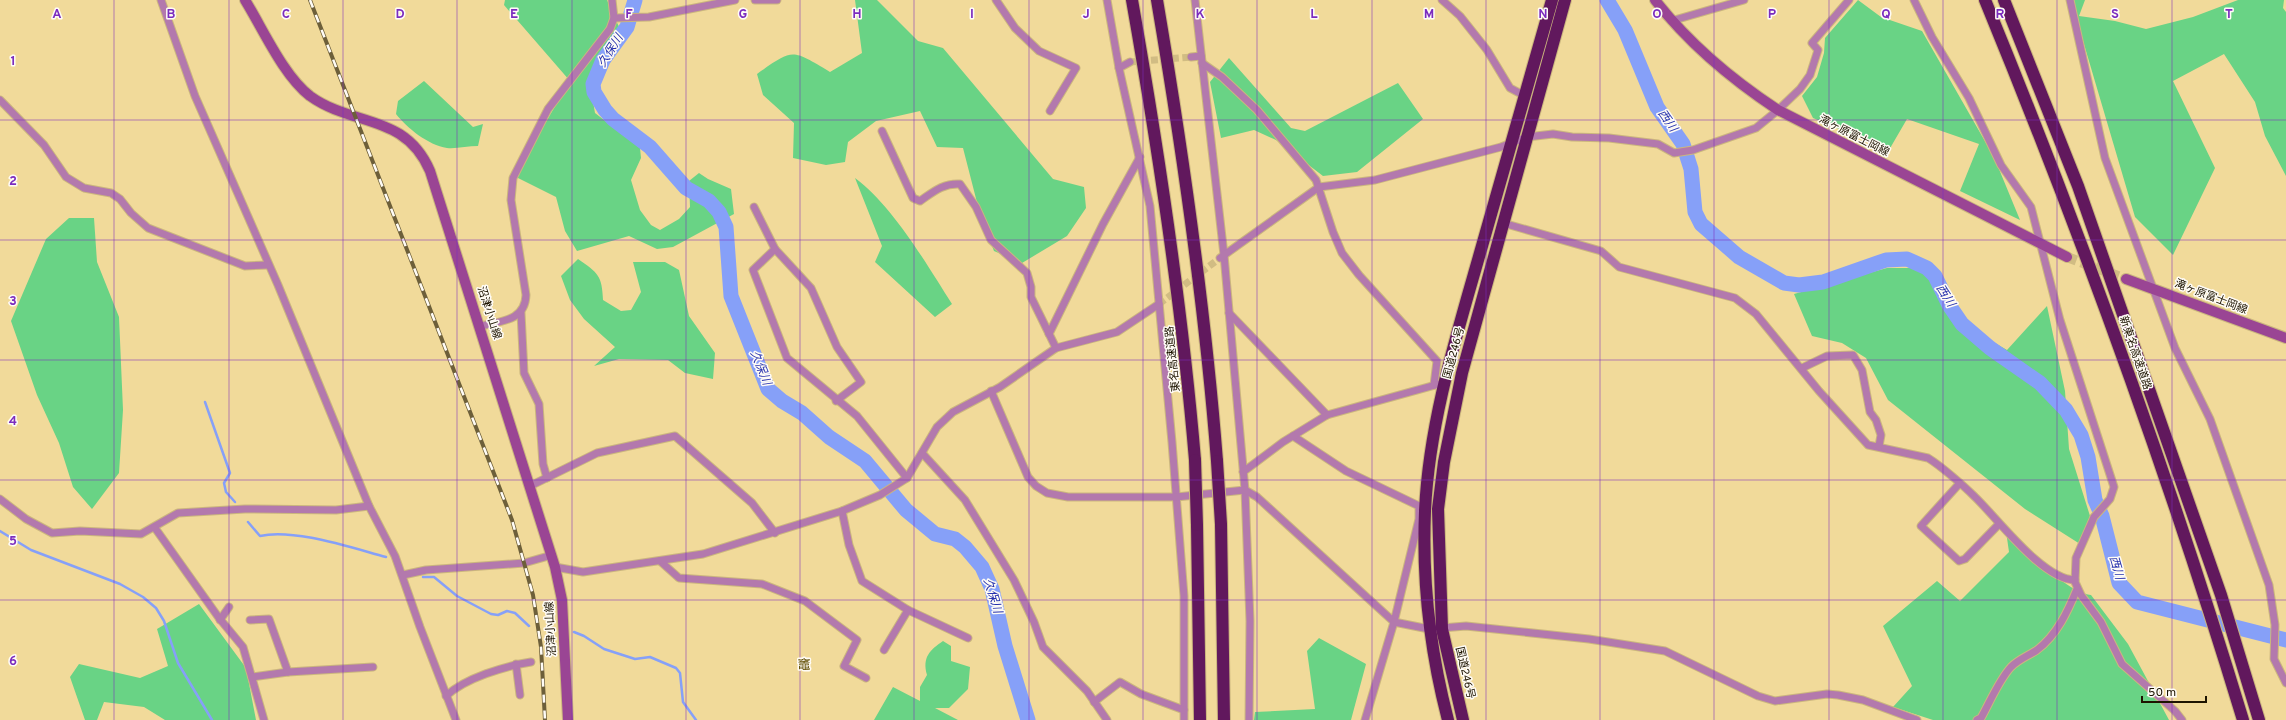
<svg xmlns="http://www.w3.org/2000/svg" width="2286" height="720" viewBox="0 0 2286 720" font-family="Overpass,'Noto Sans JP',sans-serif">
  <rect width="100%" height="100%" fill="#f1da9a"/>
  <g fill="#69d385">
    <polygon points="505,0 607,0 619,27 591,90 595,113 640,148 641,158 631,180 640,210 651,225 660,230 679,219 690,207 689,181 699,173 708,179 731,189 734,214 673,247 657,249 629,236 577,251 565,231 556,197 514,176 570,81 504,5"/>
    <path d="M855,0H877L918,41L943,48L1053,179L1084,187L1086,208L1067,236L1022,263L994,251L981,218L963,148L937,147L920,111L876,121L848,142L845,162L826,165L793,158L794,123L763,95L757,74C794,48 791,49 830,72L862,53Z"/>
    <polygon points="1858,0 1881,17 1922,31 1994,157 2020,220 1960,191 1979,144 1907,119 1889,150 1813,118 1802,96 1817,77 1824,53 1825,38"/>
    <polygon points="2068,0 2085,0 2079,16 2115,21 2146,29 2193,17 2238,0 2284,0 2283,8 2286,12 2286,176 2265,136 2255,102 2224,54 2173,81 2215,168 2173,255 2135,217 2081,34"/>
    <polygon points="1229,58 1291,128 1305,131 1398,83 1423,119 1357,172 1323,176 1276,140 1254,130 1221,138 1210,82"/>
    <path d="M424,81L473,127L483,124L478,146C468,146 456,149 447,148C428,145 407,128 396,114L398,101Z"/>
    <path d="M855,178C893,206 927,265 952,304L935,317L875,262L882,246Z"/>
    <polygon points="69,218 94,218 97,262 119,317 123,410 119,473 92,509 73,487 59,443 37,395 11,321 46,239"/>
    <path d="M578,259C598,273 602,275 603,300L621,311L631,310L641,292L633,262H665L679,270L689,316L715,353L713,379L685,373L668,360L619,359L594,366L615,347L584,319L570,300L561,276Z"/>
    <polygon points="1887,268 1927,268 1962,324 2007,350 2047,306 2065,391 2069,449 2090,516 2080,544 2025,509 1888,400 1866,358 1842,343 1812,336 1794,294"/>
    <path d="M2006,531C2025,548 2067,593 2091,595L2128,644L2169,720H1933L1893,707L1912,686L1883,626L1937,581L1960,601L2009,552Z"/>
    <polygon points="199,604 246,668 256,720 165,720 144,707 104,702 97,720 85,720 70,677 79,664 140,678 168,666 157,629"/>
    <polygon points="1319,638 1366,664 1351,720 1254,720 1255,712 1315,709 1307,651"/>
    <path d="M943,641L951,646V661L970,667L968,689L949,708H935L958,720H874L893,687L920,701V687L927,675C922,657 930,650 943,641Z"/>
  </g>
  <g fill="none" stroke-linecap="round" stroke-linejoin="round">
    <g stroke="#86a0f8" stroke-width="2.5">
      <polyline points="205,402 230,473 224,483 226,492 235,502"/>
      <path d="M248,522L260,536C293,528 352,548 386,557"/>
      <polyline points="0,531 31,550 120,584 143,597 156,608 164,621 178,663 212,720"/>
      <polyline points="423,577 434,577 457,596 491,614 498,615 507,611 515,613 529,626"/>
      <polyline points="574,632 584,636 604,649 635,659 650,657 676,668 680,673 683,702 696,720"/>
    </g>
    <g stroke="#86a0f8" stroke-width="15">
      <polyline points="635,0 627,27 603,60 593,84 594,92 605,110 613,119 650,147 686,188 709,201 719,212 726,227 731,296 768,389 782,401 802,413 829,437 865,461 906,510 935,534 955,539 965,547 982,567 992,589 1005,646 1028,720"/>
      <polyline points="1607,0 1625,30 1657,107 1683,144 1691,169 1695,212 1701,224 1739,257 1784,283 1799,285 1823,282 1886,260 1907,259 1927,268 1935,276 1949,305 1962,324 1990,348 2040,383 2066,410 2081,435 2088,457 2095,500 2102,516 2119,583 2137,602 2286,640"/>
    </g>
    <g stroke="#d1bc83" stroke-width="7" stroke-dasharray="7 3.5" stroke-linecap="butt">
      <polyline points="1130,62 1191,57"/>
      <polyline points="1159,304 1220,258"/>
    </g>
    <polyline stroke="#d1bc83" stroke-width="10" stroke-dasharray="10 5" stroke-linecap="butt" points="2067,257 2126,279"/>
    <g stroke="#cbb67e" stroke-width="9">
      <g id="street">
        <polyline points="161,0 195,96 278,285 369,506 395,556 420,627 456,720"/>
        <polyline points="755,0 777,0"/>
        <polyline points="996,0 1015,28 1039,51 1076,68 1050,111"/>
        <polyline points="1107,0 1119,68 1150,206 1172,442 1184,596 1184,720"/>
        <polyline points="1195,0 1224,255 1245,490 1250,621 1249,720"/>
        <polyline points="1442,0 1460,16 1487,50 1510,88 1525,96"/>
        <polyline points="1914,0 1932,37 1969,98 2001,165 2031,207 2060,320 2114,487 2110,499 2094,517 2076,558 2075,582 2081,595 2101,622 2122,664 2175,711 2182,720"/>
        <polyline points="2070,0 2105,158 2175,348 2210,419 2269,585 2275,625 2274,659 2286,683"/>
        <polyline points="614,18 649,17 735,0"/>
        <polyline points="1671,21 1744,0"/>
        <polyline points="1191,57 1201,56"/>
        <polyline points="1202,63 1222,77 1257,110 1316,180 1333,232 1342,253 1359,275 1437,361 1434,385"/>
        <polyline points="1119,68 1130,62"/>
        <polyline points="0,100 44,145 66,177 84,188 111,193 120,199 131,213 148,228 245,266 268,265"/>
        <path d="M882,131L913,198L920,201C933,192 943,183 960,184L976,207L991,240L1027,273L1031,287V297L1056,348"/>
        <polyline points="754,207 775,249 811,288 837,347 861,382 836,401"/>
        <path d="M1503,223L1601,251L1619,267L1735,298L1756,314L1819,391L1868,445L1928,458C1941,466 1964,486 1975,497C1998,519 2043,580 2075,580"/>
        <polyline points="775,249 753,270 787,358 857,416 907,478"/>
        <polyline points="1220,258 1319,187 1375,180 1501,147 1527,137 1553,134 1572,137 1609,138 1658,144 1674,153 1693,150 1756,128 1778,110 1800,89 1810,75 1818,50 1812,43 1849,0"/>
        <polyline points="521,313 524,373 539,404 543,464 547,478"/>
        <polyline points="1229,313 1327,415"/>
        <path d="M481,326C501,321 525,321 526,295L511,200L513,178L548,109L610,29L614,18L612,0"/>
        <polyline points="1049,334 1103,224 1140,157"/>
        <polyline points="1802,368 1827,356 1853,355 1862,370 1870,412 1876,420 1881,435 1879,446"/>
        <polyline points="991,391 1028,477 1036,486 1047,493 1068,497 1176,497 1245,490 1257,497 1394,622 1419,519 1419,506 1346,471 1293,436"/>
        <polyline points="922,453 965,500 1014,580 1034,622 1043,647 1087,691 1107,720"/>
        <polyline points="1243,472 1283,442 1327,415 1439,384"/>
        <polyline points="1959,484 1921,526 1959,561 1965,559 1999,524"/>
        <polyline points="530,486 597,453 675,436 752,503 775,533"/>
        <polyline points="0,499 26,519 52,533 80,531 141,534 178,513 245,509 336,510 369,506"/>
        <polyline points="842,511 849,545 862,581 908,610 968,638"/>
        <polyline points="155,528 219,618 243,647 264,720"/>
        <polyline points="660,561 679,578 762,584 805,601 857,640 844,666 866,678"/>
        <polyline points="555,567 583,572 703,554 842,511 880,495 907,478 937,427 953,412 1000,387 1056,348 1117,332 1159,304"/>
        <polyline points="403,575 426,570 524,563 552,555"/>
        <polyline points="220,620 229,607"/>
        <polyline points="250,620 269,619 288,672"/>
        <polyline points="884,650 908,610"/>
        <polyline points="516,664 520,695"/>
        <polyline points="252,677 288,672 373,667"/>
        <path d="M446,696C465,678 505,666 531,662"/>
        <polyline points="1094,702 1120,682 1141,694 1184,710"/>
        <polyline points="1365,720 1394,622 1429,629 1466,626 1589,639 1665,651 1758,696 1775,701 1827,694 1838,695 1863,700 1917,720"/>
        <path d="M1977,720L1981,718C1990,702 1999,680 2011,667C2019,659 2028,656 2037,650C2057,635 2068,611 2077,589"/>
      </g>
    </g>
    <g stroke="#cbb67e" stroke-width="12">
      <g id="secondary">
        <path d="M245,0C263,29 283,75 310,96C353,127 405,113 430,171L555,567L562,600L568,720"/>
        <path d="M1655,0C1690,45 1731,79 1778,110L2067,257"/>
        <polyline points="2126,279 2286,338"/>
      </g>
    </g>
    <g stroke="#cbb67e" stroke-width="14">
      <g id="highway">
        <path d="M1132,0C1159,153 1182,305 1195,460"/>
        <path d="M1157,0C1183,153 1205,306 1217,461"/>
        <path d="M1985,0C2082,236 2169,476 2243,720"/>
        <polyline points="2004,0 2078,186 2221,595 2259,720"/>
        <polyline points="1221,524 1224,720"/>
        <polyline points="1197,525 1200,720"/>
        <path d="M1448,720C1430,651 1422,582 1425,511C1429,423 1456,337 1480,253C1504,169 1528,85 1552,0"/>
        <polyline points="1463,720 1442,629 1438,509 1444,462 1462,373 1565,0"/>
      </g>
    </g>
    <use href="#street" stroke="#b379ad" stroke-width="7"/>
    <use href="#secondary" stroke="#9a4594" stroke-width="10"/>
    <use href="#highway" stroke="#61185d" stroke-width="12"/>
    <g stroke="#6d5f3a" stroke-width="4">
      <polyline id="rail" points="310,0 512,520 533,595 541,647 545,720"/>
    </g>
    <use href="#rail" stroke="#fffcf6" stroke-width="2.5" stroke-dasharray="8" stroke-linecap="butt"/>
    <g stroke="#cbb67e" stroke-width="14" stroke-linecap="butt">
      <g id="highway-bridge">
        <polyline points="1195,460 1197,525"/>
        <polyline points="1217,461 1221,524"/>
      </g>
    </g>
    <use href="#highway-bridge" stroke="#61185d" stroke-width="12"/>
  </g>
  <path fill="none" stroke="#7b2cbf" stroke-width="1" stroke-opacity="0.55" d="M114,0V720M229,0V720M343,0V720M457,0V720M572,0V720M686,0V720M800,0V720M914,0V720M1029,0V720M1143,0V720M1257,0V720M1372,0V720M1486,0V720M1600,0V720M1714,0V720M1829,0V720M1943,0V720M2057,0V720M2172,0V720M0,120H2286M0,240H2286M0,360H2286M0,480H2286M0,600H2286"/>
  <g text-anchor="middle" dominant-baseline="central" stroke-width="3" stroke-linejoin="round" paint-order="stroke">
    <g font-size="11" fill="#1d1400" stroke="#fffcf6">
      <text transform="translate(1854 136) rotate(27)">滝ヶ原富士岡線</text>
      <text transform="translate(2211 297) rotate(21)">滝ヶ原富士岡線</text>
      <text transform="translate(489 313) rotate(72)">沼津小山線</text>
      <text transform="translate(1454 353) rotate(-75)">国道246号</text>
      <text transform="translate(2135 353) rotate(71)">新東名高速道路</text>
      <text transform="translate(1173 359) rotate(-96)">東名高速道路</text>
      <text transform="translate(551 629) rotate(-93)">沼津小山線</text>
      <text transform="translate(1465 673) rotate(77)">国道246号</text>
    </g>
    <g font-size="12" font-style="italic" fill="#2732ae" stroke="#fffcf6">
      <text transform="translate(611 51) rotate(-58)">久保川</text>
      <text transform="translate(1667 121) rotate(55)">西川</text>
      <text transform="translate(1945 296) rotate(58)">西川</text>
      <text transform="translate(760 368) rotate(68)">久保川</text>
      <text transform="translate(2116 568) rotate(74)">西川</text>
      <text transform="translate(992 596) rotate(73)">久保川</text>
    </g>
    <g font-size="13" fill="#604c02" stroke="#fffcf6">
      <text x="804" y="666">竈</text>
    </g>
  </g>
  <g font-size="13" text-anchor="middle" font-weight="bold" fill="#7b2cbf" stroke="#fffcf6" stroke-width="3" stroke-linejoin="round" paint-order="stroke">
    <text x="57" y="18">A</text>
    <text x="171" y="18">B</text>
    <text x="286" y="18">C</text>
    <text x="400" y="18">D</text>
    <text x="514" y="18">E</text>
    <text x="629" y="18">F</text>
    <text x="743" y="18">G</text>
    <text x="857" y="18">H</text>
    <text x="972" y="18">I</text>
    <text x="1086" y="18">J</text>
    <text x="1200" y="18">K</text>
    <text x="1314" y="18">L</text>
    <text x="1429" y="18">M</text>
    <text x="1543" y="18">N</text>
    <text x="1657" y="18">O</text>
    <text x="1772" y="18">P</text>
    <text x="1886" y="18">Q</text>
    <text x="2000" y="18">R</text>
    <text x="2115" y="18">S</text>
    <text x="2229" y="18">T</text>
    <text x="13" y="65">1</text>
    <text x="13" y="185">2</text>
    <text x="13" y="305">3</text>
    <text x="13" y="425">4</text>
    <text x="13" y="545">5</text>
    <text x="13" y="665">6</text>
  </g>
  <path d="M2142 696v6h64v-6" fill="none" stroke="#1d1400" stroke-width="2"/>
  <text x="2148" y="696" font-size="12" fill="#1d1400" stroke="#fffcf6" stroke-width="3" paint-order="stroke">50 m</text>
</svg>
